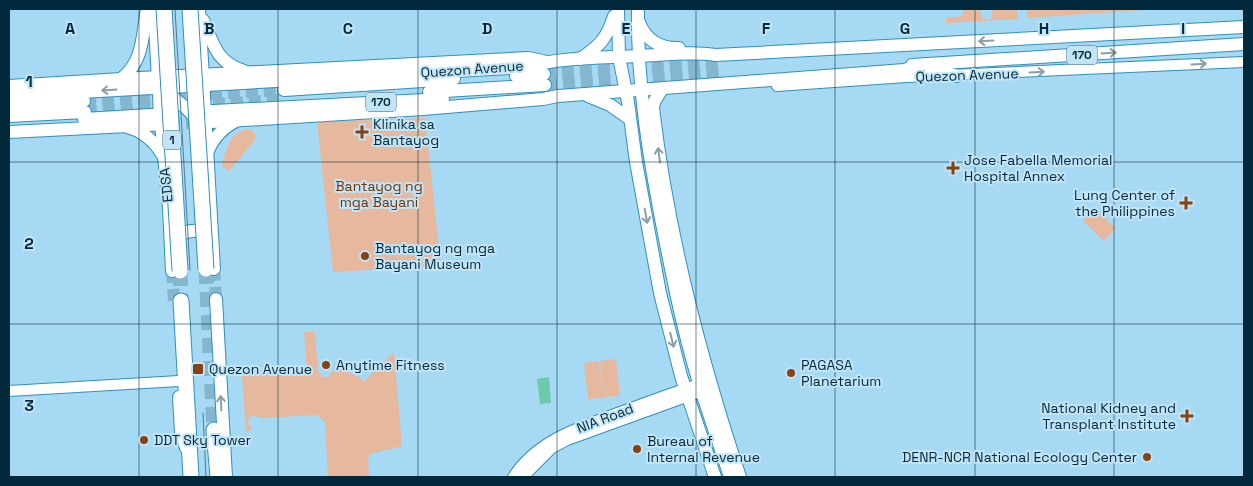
<svg xmlns="http://www.w3.org/2000/svg" width="1253" height="486" viewBox="0 0 1253 486" font-family="'Space Grotesk',sans-serif">
  <rect width="100%" height="100%" fill="#a6d9f4"/>
  <g fill="#e6b89e">
    <polygon points="964,9 980,9 982,18 990,20 993,11 989,9 1017,9 1018,19 946,23 946,18 962,16"/>
    <polygon points="1028,9 1160,9 1026,18"/>
    <polygon points="425,118 441,266 333,272 317,122"/>
    <path d="M248,129L253,131L256,136L254,141L229,171L223,167L222,163C228,147 229,133 248,129Z"/>
    <polygon points="1094,209 1116,228 1104,241 1083,221"/>
    <path d="M304,332H315L318,371L323,377H328L332,371C345,370 353,372 364,381L394,352L402,446L370,454L368,459L369,477H328L325,422L317,415L260,418L254,415L250,417L248,422L252,430L246,431L242,376L307,371Z"/>
    <polygon points="616,359 620,396 604,397 600,361"/>
    <polygon points="599,361 604,398 588,399 584,363"/>
  </g>
  <polygon fill="#6ec9ac" points="549,377 551,403 540,404 537,379"/>
  <g fill="none" stroke-linecap="round" stroke-linejoin="round">
    <g stroke="#85b6cf" stroke-width="12" stroke-dasharray="12 6" stroke-linecap="butt">
      <polyline points="544,74 721,63"/>
      <polyline points="545,85 722,74"/>
      <polyline points="84,101 284,90"/>
      <polyline points="195,105 284,100"/>
      <polyline points="85,112 170,107"/>
      <polyline points="168,124 195,123"/>
      <polyline points="214,269 216,299"/>
      <polyline points="172,271 174,301"/>
    </g>
    <g stroke="#85b6cf" stroke-width="15" stroke-dasharray="15 8" stroke-linecap="butt">
      <polyline points="206,269 214,430"/>
      <polyline points="180,271 181,301"/>
    </g>
    <g stroke="#2f91bb" stroke-width="12">
      <g id="minor">
        <polyline points="777,86 906,77 1244,62"/>
        <polyline points="9,391 179,381"/>
        <path d="M513,477C538,438 585,425 626,410C653,400 679,390 706,382"/>
        <polyline points="523,477 552,448 567,440 708,389"/>
      </g>
    </g>
    <g stroke="#2f91bb" stroke-width="14">
      <g id="major">
        <polyline points="154,9 160,114 169,208 172,271"/>
        <polyline points="199,9 214,269"/>
        <polyline points="618,9 619,57 628,102 636,162 660,293 681,376 715,477"/>
        <path d="M638,9C637,78 647,145 660,213C671,270 682,327 699,383C709,415 720,446 730,477"/>
        <path d="M203,20C214,45 216,62 244,71"/>
        <path d="M639,22C645,40 661,49 679,48"/>
        <path d="M580,59C600,46 607,38 614,16"/>
        <polyline points="912,65 1244,44"/>
        <polyline points="930,68 957,76"/>
        <polyline points="516,76 544,74"/>
        <path d="M121,79C144,61 142,36 147,9"/>
        <polyline points="9,86 121,79 528,58 543,61"/>
        <path d="M662,89L654,102L653,108C668,235 700,357 740,477"/>
        <polyline points="284,90 454,79"/>
        <polyline points="165,91 187,109 198,121"/>
        <polyline points="429,92 545,85"/>
        <path d="M9,96L527,67C561,57 602,58 638,56C664,55 690,51 716,55L1244,27"/>
        <polyline points="588,96 610,105 630,119"/>
        <polyline points="9,105 84,101"/>
        <polyline points="195,112 443,99"/>
        <polyline points="9,116 85,112"/>
        <polyline points="84,119 167,114"/>
        <polyline points="195,123 423,109 543,99 558,96 904,70 920,65"/>
        <path d="M127,127C143,131 154,141 162,154"/>
        <polyline points="9,132 168,124"/>
        <path d="M207,153C213,138 222,128 236,121"/>
        <path d="M172,242C182,230 200,226 211,238"/>
        <polyline points="216,299 226,477"/>
        <polyline points="179,397 181,432 186,448"/>
      </g>
    </g>
    <g stroke="#2f91bb" stroke-width="17">
      <g id="highway">
        <polyline points="181,301 191,477"/>
        <polyline points="214,430 218,477"/>
      </g>
    </g>
    <use href="#minor" stroke="#fff" stroke-width="10"/>
    <use href="#major" stroke="#fff" stroke-width="12"/>
    <use href="#highway" stroke="#fff" stroke-width="15"/>
    <g stroke="#4e7d93" stroke-width="1">
      <polyline points="175,9 190,270"/>
      <polyline points="203,413 206,477"/>
    </g>
    <g stroke="#2f91bb" stroke-width="17" stroke-linecap="butt">
      <g id="highway-bridge">
        <polyline points="164,9 180,271"/>
        <polyline points="190,9 206,269"/>
      </g>
    </g>
    <use href="#highway-bridge" stroke="#fff" stroke-width="15"/>
  </g>
  <defs><path id="oneway-shaft" d="M-6 0H5M1.5-3L5.5 0L1.5 3" fill="none" stroke-width="1.6" stroke-linecap="round" stroke-linejoin="round" transform="scale(1.25)"/></defs>
  <g stroke="#8c9fa7">
    <use href="#oneway-shaft" transform="translate(986 41) rotate(177)"/>
    <use href="#oneway-shaft" transform="translate(1109 53) rotate(-4)"/>
    <use href="#oneway-shaft" transform="translate(1199 64) rotate(-3)"/>
    <use href="#oneway-shaft" transform="translate(1037 72) rotate(-3)"/>
    <use href="#oneway-shaft" transform="translate(109 90) rotate(176)"/>
    <use href="#oneway-shaft" transform="translate(659 155) rotate(-98)"/>
    <use href="#oneway-shaft" transform="translate(646 216) rotate(80)"/>
    <use href="#oneway-shaft" transform="translate(672 340) rotate(76)"/>
    <use href="#oneway-shaft" transform="translate(221 403) rotate(-93)"/>
  </g>
  <path fill="none" stroke="#002a3c" stroke-width="1" stroke-opacity="0.55" d="M139,9V477M278,9V477M418,9V477M557,9V477M696,9V477M835,9V477M975,9V477M1114,9V477M9,162H1244M9,324H1244"/>
  <g fill="#854213" stroke="#c2e4f6" stroke-width="2">
    <path d="M359.5 124.5h5v5h5v5h-5v5h-5v-5h-5v-5h5z"/>
    <path d="M950.5 160.5h5v5h5v5h-5v5h-5v-5h-5v-5h5z"/>
    <path d="M1183.5 195.5h5v5h5v5h-5v5h-5v-5h-5v-5h5z"/>
    <circle cx="365" cy="256" r="5"/>
    <circle cx="326" cy="365" r="5"/>
    <rect x="192" y="363" width="12" height="12" rx="2.5"/>
    <circle cx="791" cy="373" r="5"/>
    <path d="M1184.5 408.5h5v5h5v5h-5v5h-5v-5h-5v-5h5z"/>
    <circle cx="144" cy="440" r="5"/>
    <circle cx="637" cy="449" r="5"/>
    <circle cx="1147" cy="457" r="5"/>
  </g>
  <g text-anchor="middle" dominant-baseline="central" stroke-width="4" stroke-linejoin="round" paint-order="stroke">
    <g fill="#c2e4f6" stroke="#3a6274" stroke-width="1">
      <rect x="1067" y="45.5" width="30" height="19" rx="4"/>
      <rect x="366" y="92.5" width="30" height="19" rx="4"/>
      <rect x="163" y="130.5" width="18" height="19" rx="4"/>
    </g>
    <g font-size="12" font-weight="bold" fill="#002a3c">
      <text x="1082" y="55">170</text>
      <text x="381" y="102">170</text>
      <text x="172" y="140">1</text>
    </g>
    <g font-size="14" fill="#002a3c" stroke="#c2e4f6">
      <text transform="translate(472 69) rotate(-4)">Quezon Avenue</text>
      <text transform="translate(967 75) rotate(-2)">Quezon Avenue</text>
      <text transform="translate(166 185) rotate(-96)">EDSA</text>
      <text transform="translate(605 418) rotate(-21)">NIA Road</text>
    </g>
    <g font-size="14" fill="#002a3c" stroke="#c2e4f6" text-anchor="start">
      <text x="373" y="124">Klinika sa<tspan x="373" dy="16">Bantayog</tspan></text>
      <text x="964" y="160">Jose Fabella Memorial<tspan x="964" dy="16">Hospital Annex</tspan></text>
      <text x="1175" y="195" text-anchor="end">Lung Center of<tspan x="1175" dy="16">the Philippines</tspan></text>
      <text x="375" y="248">Bantayog ng mga<tspan x="375" dy="16">Bayani Museum</tspan></text>
      <text x="336" y="365">Anytime Fitness</text>
      <text x="801" y="365">PAGASA<tspan x="801" dy="16">Planetarium</tspan></text>
      <text x="209" y="369">Quezon Avenue</text>
      <text x="1176" y="408" text-anchor="end">National Kidney and<tspan x="1176" dy="16">Transplant Institute</tspan></text>
      <text x="154" y="440">DDT Sky Tower</text>
      <text x="647" y="441">Bureau of<tspan x="647" dy="16">Internal Revenue</tspan></text>
      <text x="1137" y="457" text-anchor="end">DENR-NCR National Ecology Center</text>
    </g>
    <g font-size="14" fill="#723403" stroke="#c2e4f6">
      <text x="379" y="186">Bantayog ng<tspan x="379" dy="16">mga Bayani</tspan></text>
    </g>
  </g>
  <g font-size="16" text-anchor="middle" font-weight="bold" fill="#002a3c" stroke="#c2e4f6" stroke-width="4" stroke-linejoin="round" paint-order="stroke">
    <text x="70" y="34">A</text>
    <text x="209" y="34">B</text>
    <text x="348" y="34">C</text>
    <text x="487" y="34">D</text>
    <text x="626" y="34">E</text>
    <text x="766" y="34">F</text>
    <text x="905" y="34">G</text>
    <text x="1044" y="34">H</text>
    <text x="1183" y="34">I</text>
    <text x="29" y="87">1</text>
    <text x="29" y="249">2</text>
    <text x="29" y="411">3</text>
  </g>
  <rect width="1253" height="486" fill="none" stroke="#002a3c" stroke-width="20"/>
</svg>
